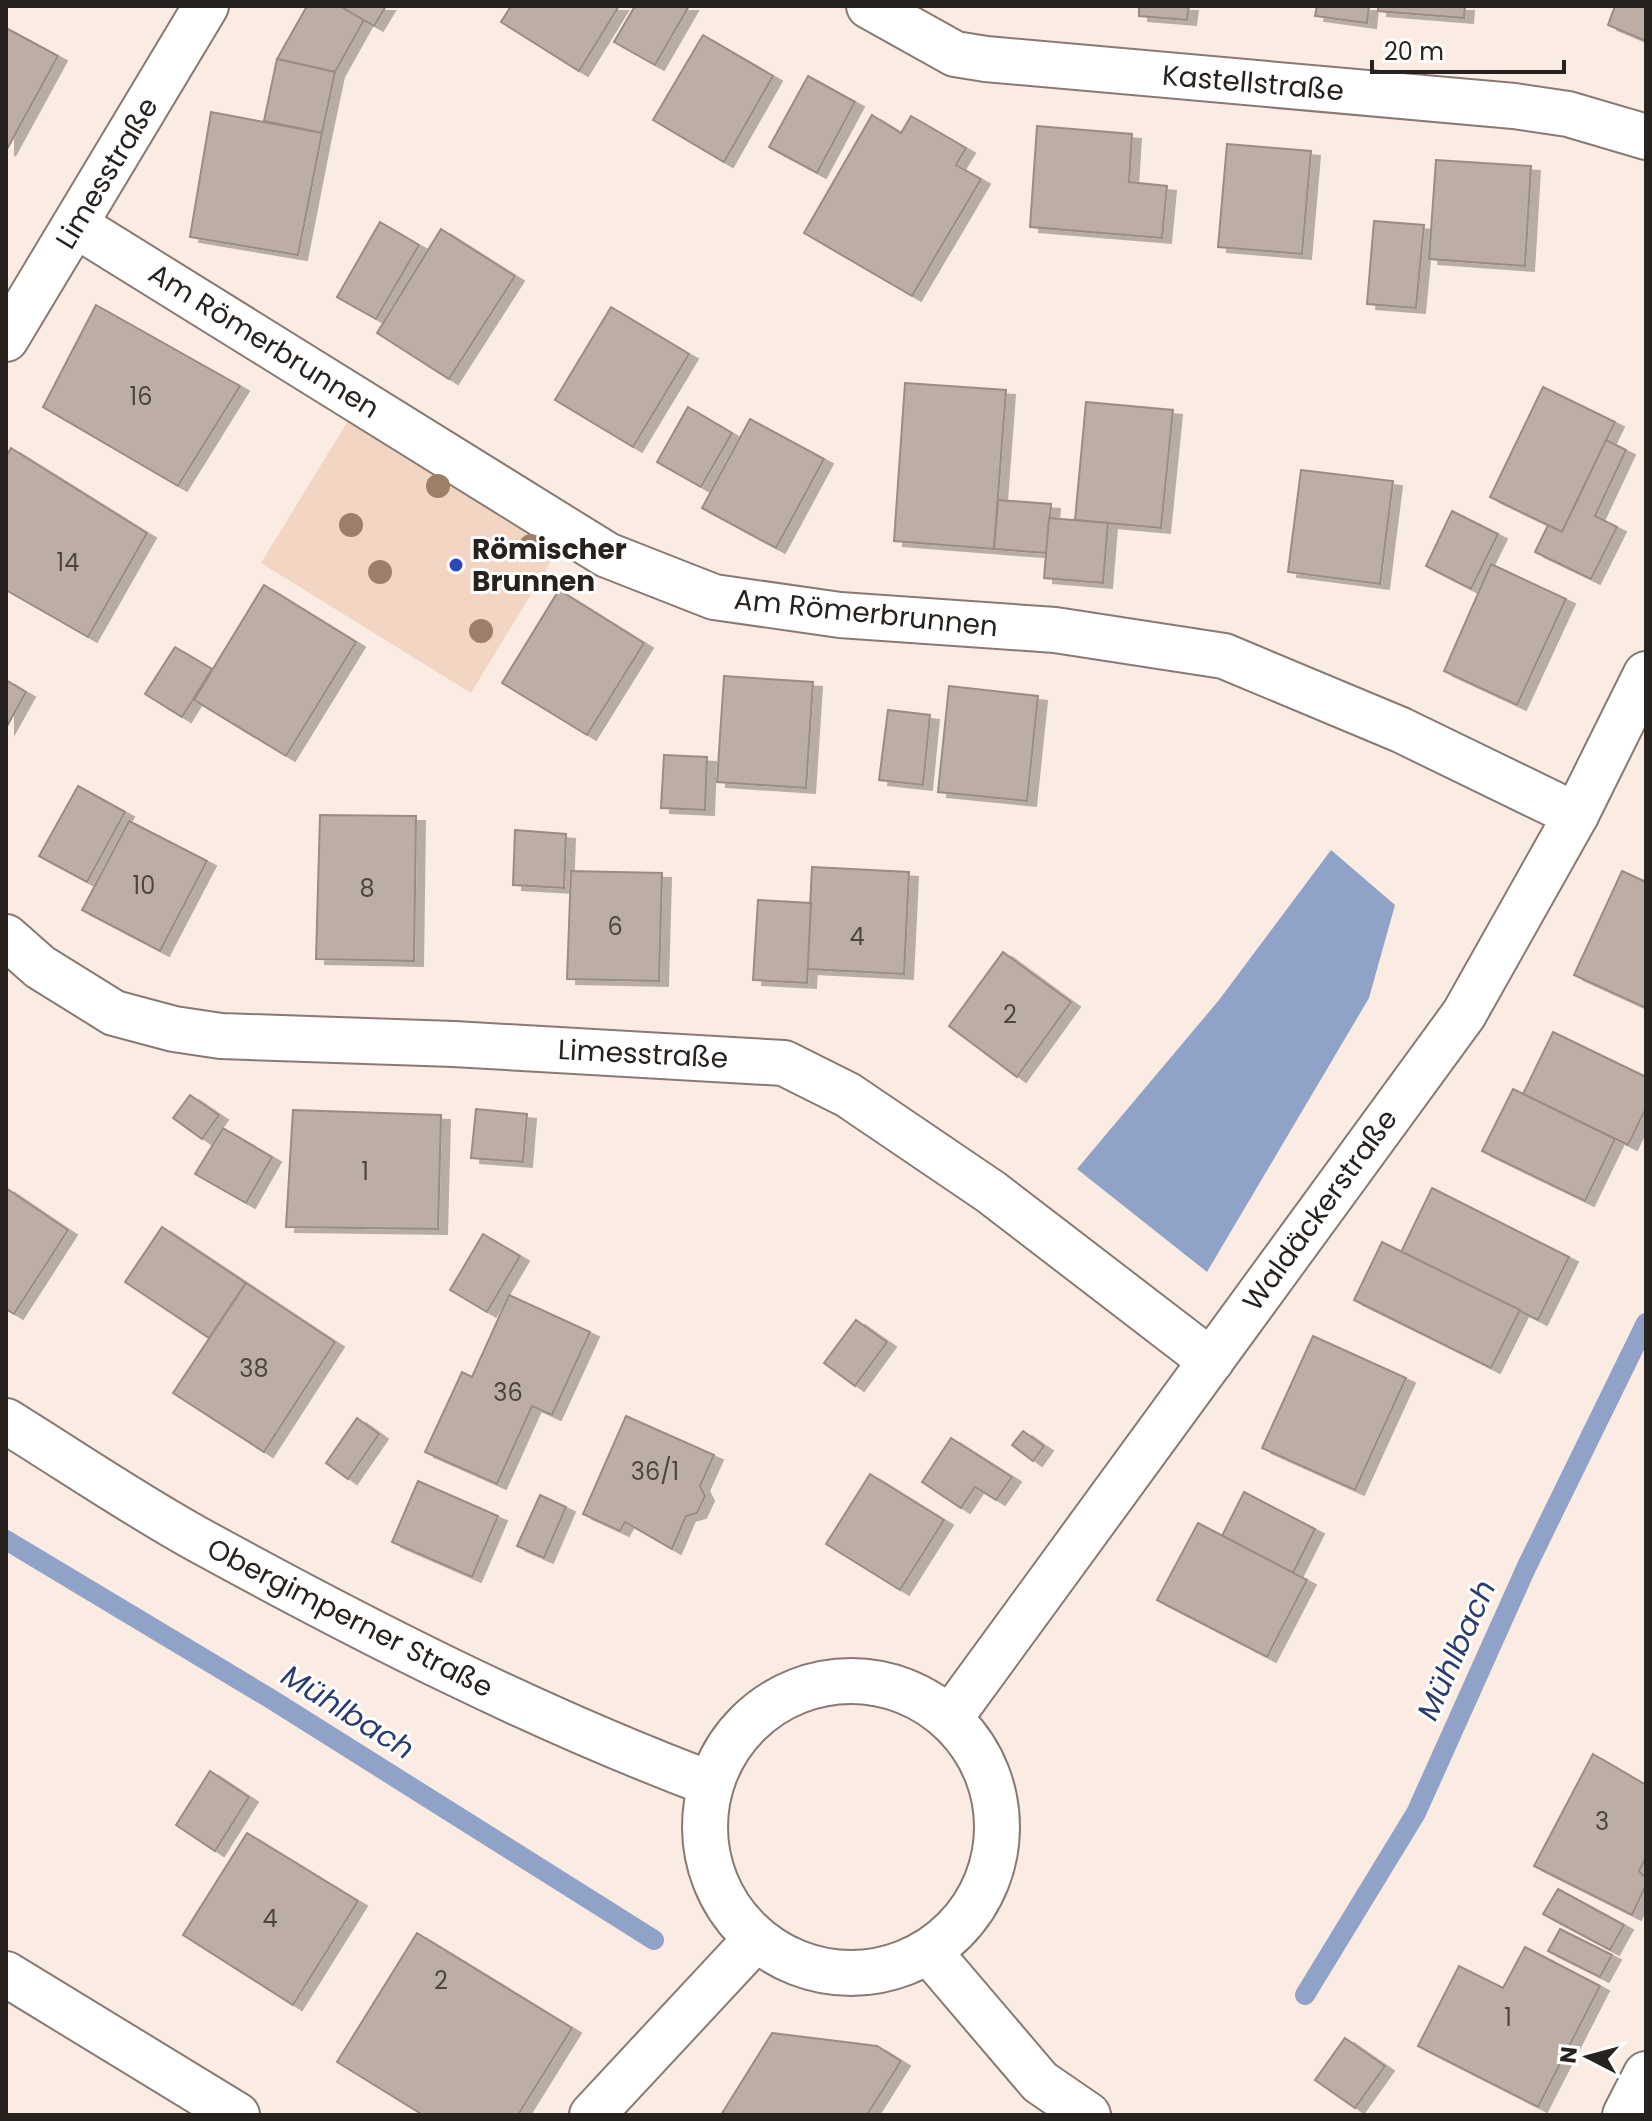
<svg xmlns="http://www.w3.org/2000/svg" width="1652" height="2121" viewBox="0 0 1652 2121" font-family="Poppins,sans-serif">
  <defs>
    <filter id="shadow"><feDropShadow dx="9" dy="5" stdDeviation="0" flood-color="#0004"/></filter>
  </defs>
  <rect width="100%" height="100%" fill="#fbece3"/>
  <polygon fill="#f2d5c2" points="354,411 564,540 471,693 261,563"/>
  <polygon fill="#91a2c8" points="1331,850 1395,905 1369,998 1207,1272 1077,1169 1219,1000"/>
  <g fill="none" stroke-linecap="round" stroke-linejoin="round">
    <g stroke="#91a2c8" stroke-width="20">
      <polyline points="6,1540 271,1699 654,1940"/>
      <polyline points="1305,1995 1416,1813 1527,1566 1646,1323"/>
    </g>
  </g>
  <g fill="#bcaea5" stroke="#9a8c84" stroke-width="2" filter="url(#shadow)">
    <polygon points="307,6 340,6 364,20 335,72 277,59"/>
    <polygon points="340,6 386,6 374,26"/>
    <polygon points="511,6 619,6 579,71 501,22"/>
    <polygon points="635,6 689,6 655,65 614,42"/>
    <polygon points="1139,6 1189,6 1187,20 1139,16"/>
    <polygon points="1317,6 1369,6 1367,23 1315,16"/>
    <polygon points="1378,6 1465,6 1464,18 1378,11"/>
    <polygon points="1615,6 1646,6 1646,41 1608,25"/>
    <polygon points="6,28 58,56 6,151"/>
    <polygon points="703,35 773,76 724,162 653,120"/>
    <polygon points="277,59 335,72 322,133 264,121"/>
    <polygon points="808,76 855,102 817,173 769,147"/>
    <polygon points="211,112 322,133 298,255 190,237"/>
    <polygon points="872,115 901,133 911,116 966,148 956,165 981,179 912,296 804,233"/>
    <polygon points="1037,126 1132,134 1129,182 1167,186 1162,238 1030,227"/>
    <polygon points="1227,144 1311,151 1302,254 1218,247"/>
    <polygon points="1436,160 1531,166 1525,266 1429,259"/>
    <polygon points="1374,221 1424,225 1416,308 1367,304"/>
    <polygon points="380,222 419,245 376,319 337,297"/>
    <polygon points="441,229 515,276 449,379 377,333"/>
    <polygon points="96,305 240,386 178,486 43,407"/>
    <polygon points="611,307 689,354 633,447 555,400"/>
    <polygon points="905,383 1006,390 994,549 894,541"/>
    <polygon points="1543,387 1615,422 1562,532 1490,497"/>
    <polygon points="1086,402 1173,410 1161,528 1075,520"/>
    <polygon points="688,407 732,433 701,487 657,462"/>
    <polygon points="750,419 824,459 776,548 702,508"/>
    <polygon points="1606,440 1626,450 1595,516 1617,527 1591,579 1535,552 1548,525 1562,532"/>
    <polygon points="11,448 147,533 88,637 6,590 6,457"/>
    <polygon points="1301,470 1393,481 1380,584 1288,572"/>
    <polygon points="998,500 1051,504 1047,553 994,549"/>
    <polygon points="1452,511 1498,534 1471,589 1426,566"/>
    <polygon points="1049,518 1108,523 1103,583 1044,578"/>
    <polygon points="1491,564 1566,599 1517,705 1444,671"/>
    <polygon points="264,585 356,642 286,756 194,700"/>
    <polygon points="559,590 644,643 587,735 502,683"/>
    <polygon points="175,647 212,669 182,717 145,694"/>
    <polygon points="724,676 813,682 806,788 717,782"/>
    <polygon points="6,680 26,692 6,728"/>
    <polygon points="949,686 1038,696 1027,801 938,792"/>
    <polygon points="888,710 930,715 923,785 879,780"/>
    <polygon points="664,755 707,757 705,810 661,808"/>
    <polygon points="78,786 125,812 87,882 39,856"/>
    <polygon points="320,815 416,816 414,961 316,959"/>
    <polygon points="129,821 207,861 160,951 82,910"/>
    <polygon points="515,830 566,834 564,888 513,885"/>
    <polygon points="812,867 909,872 904,974 807,969"/>
    <polygon points="571,871 662,873 659,981 567,979"/>
    <polygon points="1622,871 1646,882 1646,1008 1574,975"/>
    <polygon points="758,900 811,903 807,983 753,980"/>
    <polygon points="1003,952 1071,1002 1017,1077 949,1026"/>
    <polygon points="1553,1032 1646,1077 1646,1108 1628,1145 1523,1094"/>
    <polygon points="1513,1089 1615,1139 1585,1201 1482,1151"/>
    <polygon points="190,1095 219,1115 202,1139 173,1118"/>
    <polygon points="476,1109 527,1114 523,1162 471,1158"/>
    <polygon points="293,1110 441,1115 438,1229 286,1227"/>
    <polygon points="223,1128 272,1157 246,1203 195,1174"/>
    <polygon points="6,1188 68,1230 14,1314 6,1309"/>
    <polygon points="1432,1188 1569,1257 1538,1320 1401,1252"/>
    <polygon points="162,1227 246,1283 209,1338 125,1282"/>
    <polygon points="483,1234 520,1256 487,1312 450,1290"/>
    <polygon points="1382,1242 1520,1310 1491,1368 1354,1300"/>
    <polygon points="246,1283 335,1342 264,1452 173,1393"/>
    <polygon points="509,1295 590,1332 552,1415 532,1406 497,1484 425,1452 462,1372 472,1377"/>
    <polygon points="856,1320 887,1342 855,1386 824,1363"/>
    <polygon points="1313,1336 1406,1378 1355,1490 1262,1448"/>
    <polygon points="626,1416 714,1455 700,1486 705,1496 697,1513 686,1516 672,1549 625,1522 620,1531 583,1514"/>
    <polygon points="357,1418 379,1434 348,1479 326,1463"/>
    <polygon points="1023,1431 1044,1446 1033,1461 1012,1445"/>
    <polygon points="951,1438 1012,1477 996,1500 975,1487 961,1508 922,1482"/>
    <polygon points="870,1474 944,1520 900,1590 826,1544"/>
    <polygon points="418,1481 498,1516 472,1577 392,1542"/>
    <polygon points="1244,1492 1315,1529 1293,1573 1222,1536"/>
    <polygon points="540,1495 566,1507 544,1558 517,1546"/>
    <polygon points="1198,1523 1307,1580 1267,1657 1157,1600"/>
    <polygon points="1593,1754 1646,1785 1646,1857 1639,1871 1646,1878 1646,1885 1632,1915 1534,1866"/>
    <polygon points="210,1771 249,1797 215,1851 176,1825"/>
    <polygon points="247,1833 358,1901 293,2005 183,1935"/>
    <polygon points="1558,1889 1624,1925 1610,1950 1543,1914"/>
    <polygon points="1560,1929 1612,1955 1600,1977 1548,1951"/>
    <polygon points="417,1933 572,2028 518,2115 423,2115 337,2062"/>
    <polygon points="1525,1947 1600,1986 1538,2107 1418,2046 1459,1966 1503,1988"/>
    <polygon points="772,2033 877,2046 901,2061 867,2115 721,2115"/>
    <polygon points="1345,2038 1385,2066 1355,2108 1315,2080"/>
  </g>
  <g fill="none" stroke-linecap="round" stroke-linejoin="round">
    <g stroke="#887a72" stroke-width="48">
      <g id="minor">
        <polyline points="869,6 955,54 986,59 1514,106 1568,114 1646,137"/>
        <polyline points="77,226 607,555 714,597 840,615 1055,630 1224,656 1401,730 1576,815"/>
        <polyline points="6,339 206,6"/>
        <polyline points="6,937 40,967 114,1013 174,1029 221,1036 454,1044 784,1063 848,1095 991,1192 1211,1361"/>
        <polyline points="950,1718 1464,1014 1576,815 1646,674"/>
        <polyline points="6,1974 237,2115"/>
        <polyline points="592,2115 755,1940"/>
        <polyline points="1625,2115 1646,2074"/>
      </g>
    </g>
    <g stroke="#887a72" stroke-width="48">
      <g id="tertiary">
        <path d="M6,1421C69,1460 132,1503 197,1539C363,1630 533,1717 711,1784"/>
        <circle cx="851" cy="1827" r="146"/>
        <polyline points="930,1953 1040,2082 1088,2115"/>
      </g>
    </g>
    <use href="#minor" stroke="#fff" stroke-width="44"/>
    <use href="#tertiary" stroke="#fff" stroke-width="44"/>
  </g>
  <g fill="#9b7f69">
    <circle cx="438" cy="486" r="12"/>
    <circle cx="351" cy="525" r="12"/>
    <circle cx="531" cy="546" r="12"/>
    <circle cx="380" cy="572" r="12"/>
    <circle cx="481" cy="631" r="12"/>
  </g>
  <circle fill="#2b49b9" stroke="#fff" stroke-width="3" cx="456" cy="565" r="8"/>
  <g text-anchor="middle" dominant-baseline="central" stroke-width="6" stroke-linejoin="round" paint-order="stroke">
    <g font-size="24" fill="#4c4540">
      <text x="141" y="396">16</text>
      <text x="68" y="562">14</text>
      <text x="144" y="885">10</text>
      <text x="367" y="888">8</text>
      <text x="615" y="926">6</text>
      <text x="857" y="936">4</text>
      <text x="1010" y="1014">2</text>
      <text x="365" y="1171">1</text>
      <text x="254" y="1368">38</text>
      <text x="508" y="1392">36</text>
      <text x="655" y="1471">36/1</text>
      <text x="1602" y="1821">3</text>
      <text x="270" y="1918">4</text>
      <text x="441" y="1980">2</text>
      <text x="1508" y="2017">1</text>
    </g>
    <g font-size="28" fill="#27221e" stroke="#fff">
      <text transform="translate(1253 83) rotate(5)">Kastellstraße</text>
      <text transform="translate(107 173) rotate(-59)">Limesstraße</text>
      <text transform="translate(264 341) rotate(32)">Am Römerbrunnen</text>
      <text transform="translate(866 613) rotate(6)">Am Römerbrunnen</text>
      <text transform="translate(643 1054) rotate(3)">Limesstraße</text>
      <text transform="translate(1320 1210) rotate(-54)">Waldäckerstraße</text>
      <text transform="translate(350 1618) rotate(27)">Obergimperner Straße</text>
    </g>
    <g font-size="28" font-weight="bold" fill="#27221e" stroke="#fff" text-anchor="start">
      <text x="472" y="549">Römischer<tspan x="472" dy="32">Brunnen</tspan></text>
    </g>
    <g font-size="30" font-style="italic" fill="#2a3c6e" stroke="#fff">
      <text transform="translate(1456 1650) rotate(-66)">Mühlbach</text>
      <text transform="translate(348 1712) rotate(32)">Mühlbach</text>
    </g>
  </g>
  <rect width="1652" height="2121" fill="none" stroke="#27221e" stroke-width="16"/>
  <g transform="translate(1588 2057) rotate(276)" stroke="#ffffff" stroke-width="6" paint-order="stroke">
  <path d="M0-6L14 30L0 20L-14 30Z" fill="#27221e"/>
  <text y="-12" font-size="22" font-weight="bold" text-anchor="middle" fill="#27221e">N</text>
  </g>
  <path d="M1372 60v12h192v-12" fill="none" stroke="#27221e" stroke-width="4"/>
  <text x="1384" y="60" font-size="24" fill="#27221e" stroke="#ffffff" stroke-width="6" paint-order="stroke">20 m</text>
</svg>
